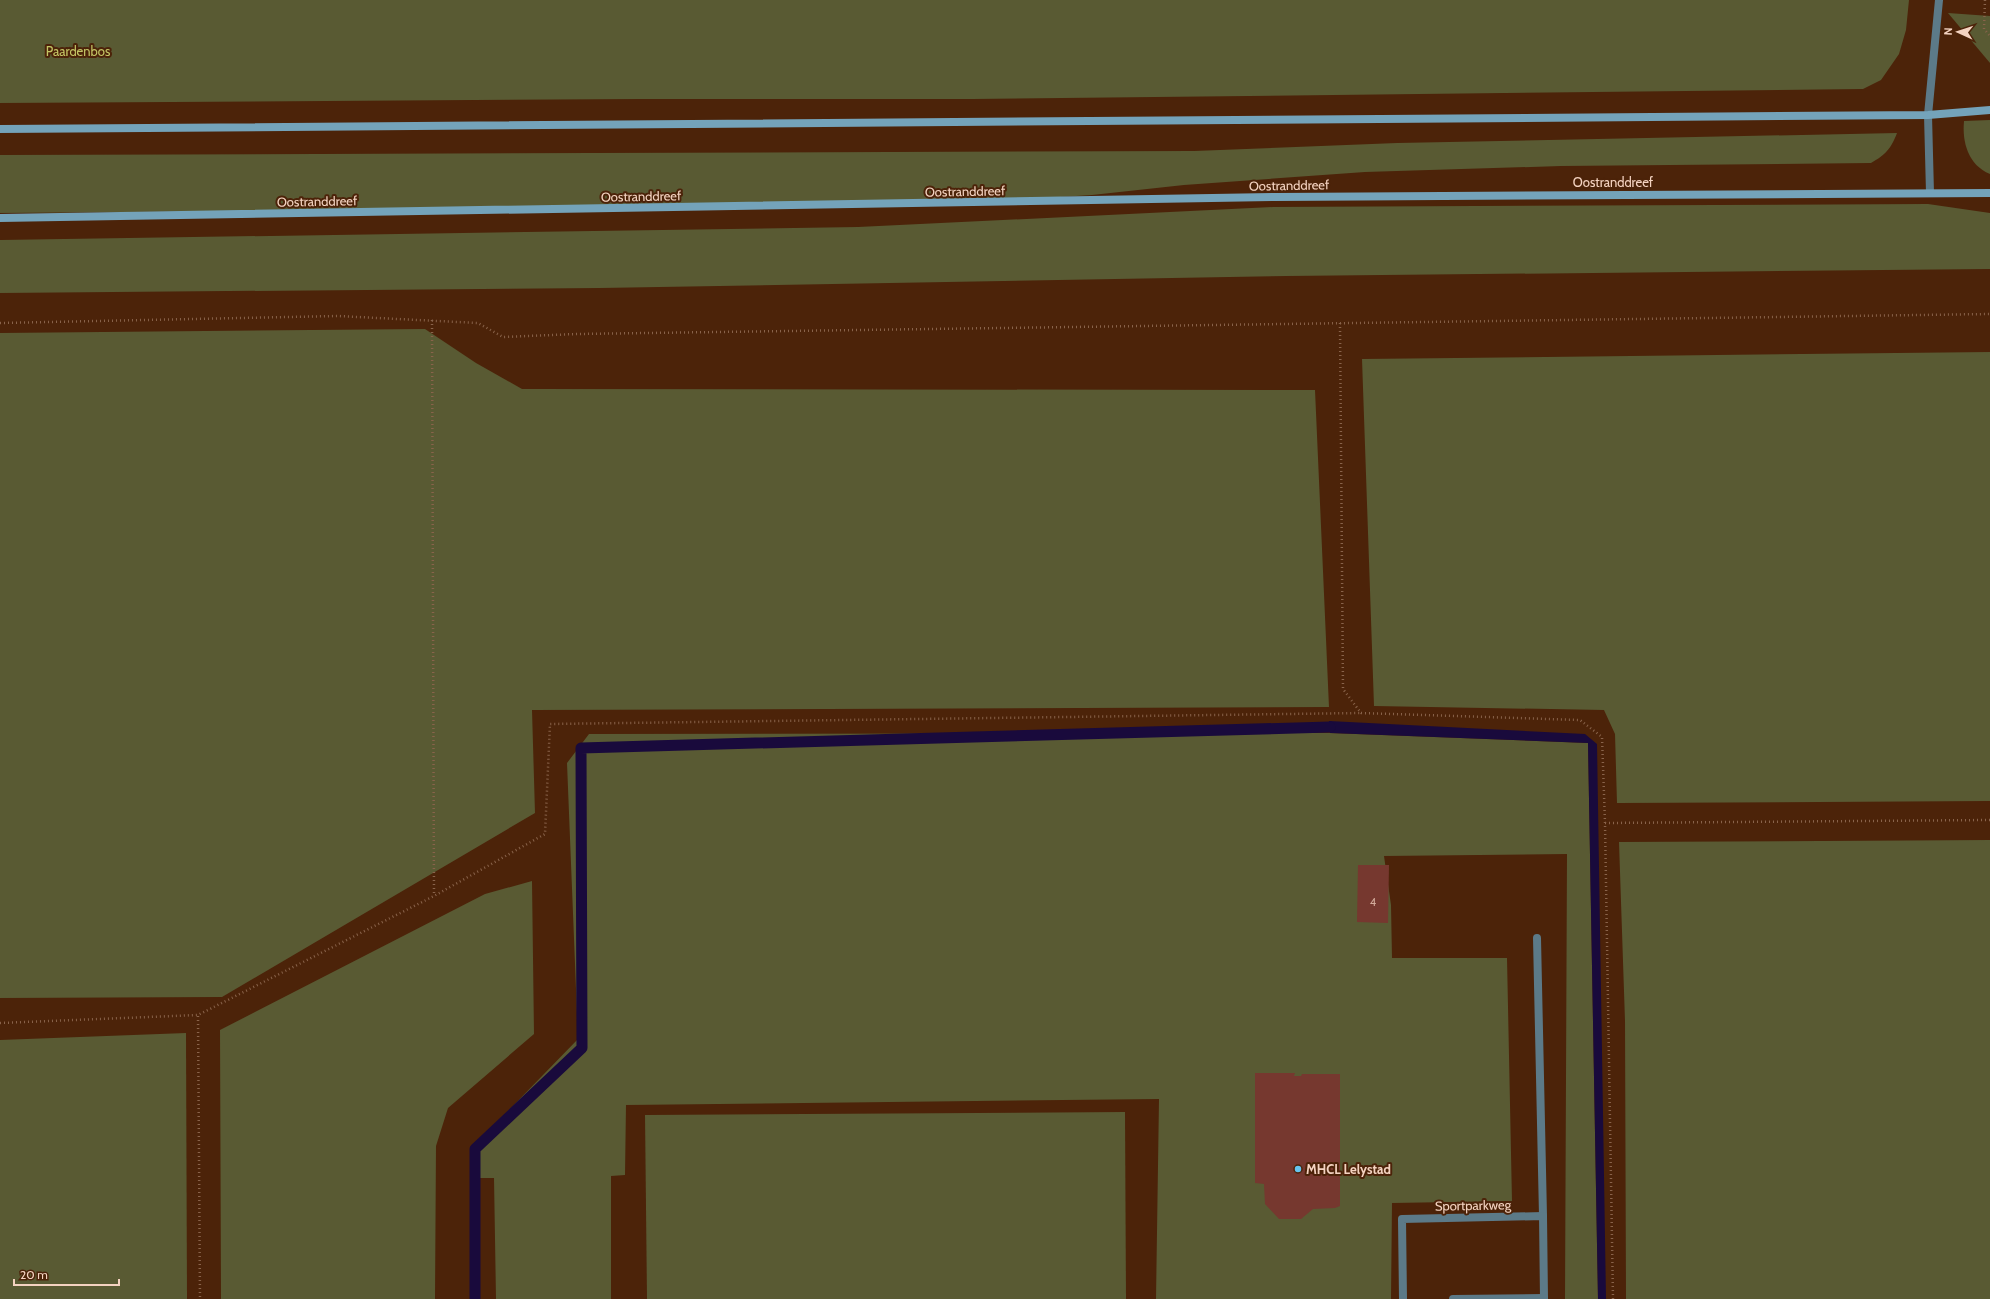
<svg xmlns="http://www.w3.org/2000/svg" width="1990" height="1299" viewBox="0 0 1990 1299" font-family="Cabin,sans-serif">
  <rect width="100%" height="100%" fill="#4c2309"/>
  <g fill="#595a33">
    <polygon points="0,0 1909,0 1906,30 1899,54 1881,80 1863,89 972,99 641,99 0,103"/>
    <polygon points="1948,13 1990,16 1990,63"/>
    <path d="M1990,120V174C1968,165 1962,142 1964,121Z"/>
    <path d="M1897,133C1891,149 1885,155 1871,163L1561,166L1365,172L1184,185L1092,195L1010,200L625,208L0,213V155L1194,151L1397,143Z"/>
    <polygon points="1928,204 1990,213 1990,269 1287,276 600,288 0,293 0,240 858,227 1273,207"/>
    <polygon points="425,329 476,363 522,389 1315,390 1329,707 532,710 535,813 222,997 0,998 0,333"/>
    <polygon points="1990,352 1990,801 1617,803 1615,734 1604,710 1374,706 1362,359"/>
    <polygon points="1330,733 1588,743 1598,1299 1565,1299 1567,854 1384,856 1391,905 1392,958 1507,958 1512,1201 1392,1203 1391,1299 1156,1299 1159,1099 626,1105 625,1175 611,1176 611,1299 496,1299 494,1178 477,1178 478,1142 578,1039 567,763 589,734"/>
    <polygon points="1990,840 1990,1299 1626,1299 1625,1021 1619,842"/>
    <polygon points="532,881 534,1034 448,1108 436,1146 435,1299 221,1299 220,1030 485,894"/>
    <polygon points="186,1033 187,1299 0,1299 0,1040"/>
    <polygon points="1125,1112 1126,1299 647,1299 645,1115"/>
  </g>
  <polygon fill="#190a3c" points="1329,721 1585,734 1597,744 1606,1299 1598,1299 1588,743 1330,733"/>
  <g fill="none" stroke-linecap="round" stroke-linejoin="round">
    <polyline stroke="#190a3c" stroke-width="11" points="475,1299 475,1149 582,1048 581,748 1330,727"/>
  </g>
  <g fill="#76382f">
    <polygon points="1358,865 1389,865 1388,923 1357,922"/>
    <polygon points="1255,1073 1295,1073 1294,1076 1301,1076 1302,1074 1340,1074 1340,1206 1335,1208 1313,1209 1301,1219 1279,1219 1265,1204 1264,1184 1255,1183"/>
  </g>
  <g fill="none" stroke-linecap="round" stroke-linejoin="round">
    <g stroke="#89634b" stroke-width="2.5" stroke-dasharray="1 3" stroke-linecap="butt">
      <polyline points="1985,0 1984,29 1990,36"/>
      <polyline points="432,320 434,896"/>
      <polyline points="0,323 338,316 478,323 503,337 577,334 1990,314"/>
      <polyline points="1340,323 1343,689 1361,713 1580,720 1602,737 1605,823 1613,1299"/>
      <polyline points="1605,823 1990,820"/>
      <polyline points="198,1016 200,1299"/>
      <polyline points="0,1023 198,1015 434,896 545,834 550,724 1361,713"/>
    </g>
    <g stroke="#5c7a88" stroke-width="8">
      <polyline points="1930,193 1928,115 1939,0"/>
      <polyline points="1537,938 1543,1216"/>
      <polyline points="1403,1299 1402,1219 1543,1216 1544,1299"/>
      <polyline points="1453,1299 1544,1298"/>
    </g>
    <g stroke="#74a3ba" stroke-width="8">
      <polyline points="0,129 1928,115 1990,110"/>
      <polyline points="0,218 1276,197 1990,193"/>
    </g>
  </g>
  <circle fill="#66c4ef" stroke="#4c2309" stroke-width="1.5" cx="1298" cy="1169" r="4"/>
  <g text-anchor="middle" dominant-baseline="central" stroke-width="4" stroke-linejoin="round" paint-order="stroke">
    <g font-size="11" fill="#d4ac9c">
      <text x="1373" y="902">4</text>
    </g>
    <g font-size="13" fill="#c3c565" stroke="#4c2309">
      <text x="78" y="51">Paardenbos</text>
    </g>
    <g font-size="13" fill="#f4d3c1" stroke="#4c2309">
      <text x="1613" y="182">Oostranddreef</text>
      <text transform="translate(1289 185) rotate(-1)">Oostranddreef</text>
      <text transform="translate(965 191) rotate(-1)">Oostranddreef</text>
      <text transform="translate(641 196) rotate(-1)">Oostranddreef</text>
      <text transform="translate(317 201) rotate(-1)">Oostranddreef</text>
      <text transform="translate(1473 1205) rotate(-1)">Sportparkweg</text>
    </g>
    <g font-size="13" font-weight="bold" fill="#f4d3c1" stroke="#4c2309" text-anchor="start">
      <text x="1306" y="1169">MHCL Lelystad</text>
    </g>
  </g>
  <g transform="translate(1958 32) rotate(273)" stroke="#4c2309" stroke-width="3" paint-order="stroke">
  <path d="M0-3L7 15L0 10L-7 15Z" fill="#f4d3c1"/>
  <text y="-6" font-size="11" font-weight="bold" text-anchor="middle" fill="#f4d3c1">N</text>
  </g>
  <path d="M14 1279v6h105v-6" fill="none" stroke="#f4d3c1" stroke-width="2"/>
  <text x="20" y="1279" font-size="12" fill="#f4d3c1" stroke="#4c2309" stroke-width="3" paint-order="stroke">20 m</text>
</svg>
